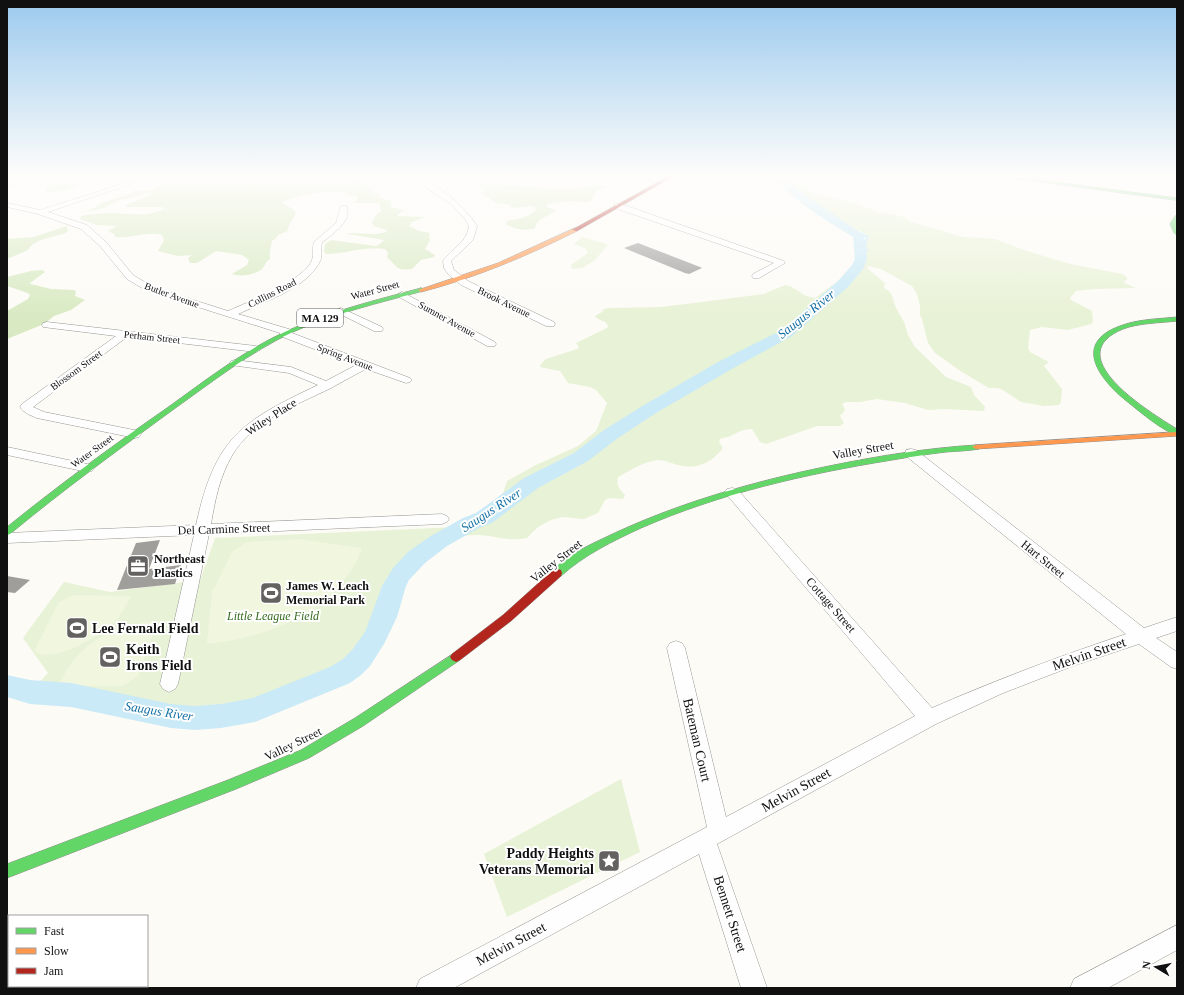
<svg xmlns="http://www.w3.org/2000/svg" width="1184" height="995" viewBox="0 0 1184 995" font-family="Georgia,serif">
  <rect width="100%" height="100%" fill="#fcfbf6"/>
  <g fill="#e8f2d6">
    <path d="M776,176H795V180L807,183L806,188L815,194L846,201L874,210L879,213L902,216L906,218L908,221L963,237L995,239L1024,250L1070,264L1122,274L1127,277V280L1124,281V283L1136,288L1095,289L1076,291L1070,298L1071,300L1092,311L1093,322L1091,324L1068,330L1042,327L1030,330L1028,348L1030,352L1049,362L1044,366L1062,389L1061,402L1059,405L1044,406L1021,402L1001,389L997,388H989L962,372L935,353L928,343L922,319L920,315V306L917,294L912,286L881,269L869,266L867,268L885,283L884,288L890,292L892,296L896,308L904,322L908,335L915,347L946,377L971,387L974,395L985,407L984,411L946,409L928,410L905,403L877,399L860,402H846L842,404L845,410L840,416L844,423L840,426H817L766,444L760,442L752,429C741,429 738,433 730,436C727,438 723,437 720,439L719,442L723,448C713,462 697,470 679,465C672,464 666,460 658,460C642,462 631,470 618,477C616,485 619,489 625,495L623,499L609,498L605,500L598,513L584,519L562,517L551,520L538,527L527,538C510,542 496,536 479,535C467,535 466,537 455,532L428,548L417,557L401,574L394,586L384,617L375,637L361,658L352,667L340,675L308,689L286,697L255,710L221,716L195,718L171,716L71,695L30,692L48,673L23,638L64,582L110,592L200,580L215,538L457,527L499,498L503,493L507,481L536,465L578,446L596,431L607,403L596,390L590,387L568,383L560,371L540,367V365L546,359L577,349L579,347L576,343L607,328L608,326C606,320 598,321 595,316L602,312L604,309L609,308L660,307L686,304L764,294L785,285L790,286L806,296L815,298L863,263L865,260L863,255L867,252L866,245L869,236L838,219L811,200L777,184L775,181Z"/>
    <polygon points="582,237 603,243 608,245 594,261 582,268 572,269 571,265 588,253 585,248 574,244"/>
    <polygon points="621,779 640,852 507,917 484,854"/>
  </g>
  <g fill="#d9eac3">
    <path d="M7,176H109C104,177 98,177 93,179C75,184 65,196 44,191L47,190V187L51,184V182H30L7,187Z"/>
    <path d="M157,176H353L350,178L367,184L366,187H374L372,189L373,193L380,195L378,197L391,201V207L403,210L397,216L426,217L412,222L409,226L419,231L430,233L429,237L430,240L425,249L435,255L434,257L421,260L412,269C395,271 398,267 387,257L388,253L385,249C365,246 346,254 326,254L324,252L325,244L331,240L376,246L380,244L384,240L348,234V233L377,234L386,232L387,230L374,226L372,222L375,218V216L381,211L379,203H355L354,202L358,199L357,196H348L345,192C330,191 294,194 282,203C304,215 294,211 287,231L278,235L276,238L272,241L270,251V259C265,262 265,266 262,269C255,275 239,277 232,274L247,265L249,260L242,255L216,251L197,263H190L188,258L192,255L178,256L158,251L164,240L162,235C146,231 131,239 115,237L114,234L108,231L117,226L97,225L80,219L81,216C91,214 104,213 115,213C131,214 148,217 164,209L162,207H126V205L151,195L152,193L119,200L104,208L87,212L104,202L128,195L132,192L152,190L165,184L155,179L158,177Z"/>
    <path d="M448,176H474L481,178L482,181L508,185L528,186L551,189H578L591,185L611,186L596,191L591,201L588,202L571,201L548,204L546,207L557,210C549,216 537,218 535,228C525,231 515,230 506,224L507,221C517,219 532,217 537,208L531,206L512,208L510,205L496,203L481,193L485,189L484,188Z"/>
    <path d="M67,226L68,231L66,233C55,237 33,239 28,250L7,259V239L34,237Z"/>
    <polygon points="31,271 42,270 45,272 30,283 31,284 51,289 74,290 76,291 75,296 85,300 71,310 54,316 44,324 7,339 7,311 28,299 30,295 28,293 7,286 7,277"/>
  </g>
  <g fill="#f1f6df">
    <path d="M299,539L362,548C340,610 268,638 207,644L212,591L214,589L232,552L247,542Z"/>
    <path d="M74,595L131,596C125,607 121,616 112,624C98,637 51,665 34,651L59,602Z"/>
    <path d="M157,621L138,676L123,686H58C79,642 109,626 157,621Z"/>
  </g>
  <path fill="#cbeaf7" d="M792,191C808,197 822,207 835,217C844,225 858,231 869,236L866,245L868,251L864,254C859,249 862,242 866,238C853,228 839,222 826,214C814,206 805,196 792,191Z"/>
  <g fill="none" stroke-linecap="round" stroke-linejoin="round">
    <path fill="#cbeaf7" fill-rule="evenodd" d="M773,176H784L805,195L864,235L867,259L863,269L849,286L792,336L730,370L656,413L618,438L588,461L538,488L492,523L479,528L447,546L425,563L409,580L406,586L397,617L384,644L370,666L361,675L350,683L255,722L221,728L195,730L171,728L71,707L30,704L7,697V675L30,680L71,683L171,704L195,706L221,704L253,698L330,667L343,659L352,650L365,632L382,586L393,568L409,551L431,536L463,518L476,513L524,478L574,453L604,430L644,405L718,362L782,330L839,280L852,265L855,259L853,237C826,220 792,201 773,176Z"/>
  </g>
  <g fill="#a09e9b">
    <polygon points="638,243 700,267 702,268 689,274 685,273 624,248"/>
    <polygon points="160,540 149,569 181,565 175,584 117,590 136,543"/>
    <polygon points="7,576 30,580 15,593 7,592"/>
  </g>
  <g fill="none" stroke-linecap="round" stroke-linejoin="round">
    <g stroke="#969694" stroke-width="1">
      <g id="street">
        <path d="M410,176C431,176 466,208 477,226L473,240L451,261L454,270L468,281L554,322L555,324L554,326H546L461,285L448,274L444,268L443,261C452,248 467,243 469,226L465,219L452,205Z"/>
        <polygon points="556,176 596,176 593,178 559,178"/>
        <polygon points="894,176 904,176 894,180 890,180 890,178"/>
        <path d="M141,178L146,179L48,212L87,225L106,242L133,275L153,287L228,311C248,302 305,280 312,260C314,254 312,248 314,242L336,223L341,206H347C352,223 332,233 322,243C320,249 323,256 320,261C309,287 262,303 238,314L292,330L293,332L292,333L410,378L412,380L410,382L406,383L366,369C354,375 342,382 331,388C297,405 253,420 233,454C220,475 215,500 211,524L442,514L447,516L449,519L447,522L442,524L209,534L178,684L175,689L169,692L163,689L160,684L194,535L7,543V533L196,525C215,438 240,422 318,385L289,373L231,365L230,363L231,361L235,360L291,367L326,381L356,365L280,336V333L147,291L127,279L100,246L81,229L38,214L7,207V203L40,210Z"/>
        <polygon points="615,204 621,204 784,261 785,263 759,278 753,278 752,276 753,274 774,263 615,208"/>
        <polygon points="402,292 495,342 496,344 495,346 487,346 399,297 397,295"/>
        <polygon points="341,308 382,327 383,329 382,331 374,331 338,313 336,311"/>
        <path d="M47,322L256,346L261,349L256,352L127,337L33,407L44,412L139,431L141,434L139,437L135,438L37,418C30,415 24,413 20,407L22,404L116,336L43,327L42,325L43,323Z"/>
        <polygon points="7,447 87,464 92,465 94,468 92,471 87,472 7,455"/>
        <path d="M911,449L916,450L1144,628L1177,617V631L1156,638L1177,652V669L1171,667L1139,644L1073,666L1003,693L936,724L717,844L767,988H741L699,854L454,988H416L420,979L707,827L667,648L670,643L676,641L682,643L685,648L726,817L915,716L727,495L725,492L727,489L732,488L737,489L932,708C996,680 1060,656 1126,634L906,456L905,453L906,450Z"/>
        <polygon points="1177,925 1177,950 1108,988 1070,988 1074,979"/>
      </g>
    </g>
    <g stroke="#8d8c8a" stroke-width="1">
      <g id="fast">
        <polygon points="997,176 1010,176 1177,198 1177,200"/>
        <polygon points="1177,215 1176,224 1177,235 1174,233 1170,224 1175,216"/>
        <path d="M421,288L423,289V291C379,303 335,313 293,332C250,352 212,382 174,409C118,450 63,490 10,534L7,535V527C59,485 112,446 167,408C206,380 244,350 289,330C331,311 376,300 421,288Z"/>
        <path d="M1177,317V321C1159,323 1139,323 1123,329C1057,356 1151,413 1177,429V435C1164,432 1140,412 1129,403C1102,382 1070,344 1120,326C1138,319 1158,319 1177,317Z"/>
        <path d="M976,445L980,447L979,449C968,451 957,451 946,452C928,454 910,457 892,460C806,474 721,493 641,528C613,541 584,555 561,576H553L552,573C560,559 587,546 602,539C674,504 751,482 829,466C878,456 927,448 976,445Z"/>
        <polygon points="456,652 460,654 462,657 460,660 363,726 309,758 236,789 7,878 7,864 228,780 301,750 355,718"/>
      </g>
    </g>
    <g stroke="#8d8c8a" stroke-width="1">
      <g id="slow">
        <path d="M575,228L578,230L577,231C527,256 475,278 421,292L418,290L498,263Z"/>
        <polygon points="1177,432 1177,436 976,449 972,447 976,445"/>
      </g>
    </g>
    <g stroke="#8d8c8a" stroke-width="1">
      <g id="jam">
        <polygon points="669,176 674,176 577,231 572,230"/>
        <polygon points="557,569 561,570 562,573 561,576 511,621 460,660 456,662 452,660 450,657 452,654 503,615 553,570"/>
      </g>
    </g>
    <use href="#street" fill="#fffefe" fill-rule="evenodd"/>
    <use href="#fast" fill="#63d668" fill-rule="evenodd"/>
    <use href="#slow" fill="#ff974d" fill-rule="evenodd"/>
    <use href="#jam" fill="#b3261e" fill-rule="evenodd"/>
  </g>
  <linearGradient id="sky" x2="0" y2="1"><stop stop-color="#9ccaee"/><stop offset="0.56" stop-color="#fefdfb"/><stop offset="1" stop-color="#fefdfb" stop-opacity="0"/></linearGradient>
  <rect width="1184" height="315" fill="url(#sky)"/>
  <defs>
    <g id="office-square" transform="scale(1.15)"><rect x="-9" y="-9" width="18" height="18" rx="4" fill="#636260" stroke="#fff"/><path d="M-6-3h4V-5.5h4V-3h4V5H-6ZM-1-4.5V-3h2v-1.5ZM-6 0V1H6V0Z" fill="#fff"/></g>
    <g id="stadium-square" transform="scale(1.15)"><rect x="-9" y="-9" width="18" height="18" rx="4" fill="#636260" stroke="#fff"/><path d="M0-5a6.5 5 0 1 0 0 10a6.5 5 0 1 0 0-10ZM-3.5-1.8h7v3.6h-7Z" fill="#fff"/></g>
    <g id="sight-square" transform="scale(1.15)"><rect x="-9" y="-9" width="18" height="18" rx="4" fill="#636260" stroke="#fff"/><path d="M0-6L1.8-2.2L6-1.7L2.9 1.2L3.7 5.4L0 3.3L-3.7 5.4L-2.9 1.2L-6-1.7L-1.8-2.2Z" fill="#fff"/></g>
  </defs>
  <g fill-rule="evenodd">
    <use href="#office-square" x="138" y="566"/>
    <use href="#stadium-square" x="271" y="593"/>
    <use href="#stadium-square" x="77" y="628"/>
    <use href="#stadium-square" x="110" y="657"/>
    <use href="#sight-square" x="609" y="861"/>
  </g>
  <g text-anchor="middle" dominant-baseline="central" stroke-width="4" stroke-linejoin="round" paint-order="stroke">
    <g font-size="10" fill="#101010" stroke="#fff">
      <text transform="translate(375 290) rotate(-15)">Water Street</text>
      <text transform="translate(272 293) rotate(-27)">Collins Road</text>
      <text transform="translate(172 295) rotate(20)">Butler Avenue</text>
      <text transform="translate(504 302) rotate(26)">Brook Avenue</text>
      <text transform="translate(447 319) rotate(29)">Sumner Avenue</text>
      <text transform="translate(152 337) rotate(6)">Perham Street</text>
      <text transform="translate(345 357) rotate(21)">Spring Avenue</text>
      <text transform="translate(76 370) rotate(-36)">Blossom Street</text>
      <text transform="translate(92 451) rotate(-36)">Water Street</text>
    </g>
    <rect fill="#fff" stroke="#585858" stroke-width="1" x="297" y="309" width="46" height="18" rx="3"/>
    <g font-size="11" font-weight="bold" fill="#101010">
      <text x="320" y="318">MA 129</text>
    </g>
    <g font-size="12" fill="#101010" stroke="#fff">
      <text transform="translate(271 417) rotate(-33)">Wiley Place</text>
      <text transform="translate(863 450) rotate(-10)">Valley Street</text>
      <text transform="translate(224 529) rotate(-2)">Del Carmine Street</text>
      <text transform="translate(1043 559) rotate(39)">Hart Street</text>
      <text transform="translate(556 561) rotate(-38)">Valley Street</text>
      <text transform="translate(831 605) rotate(49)">Cottage Street</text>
      <text transform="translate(293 744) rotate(-26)">Valley Street</text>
    </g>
    <g font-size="12" font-weight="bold" fill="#101010" stroke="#fff" text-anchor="start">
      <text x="154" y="559">Northeast<tspan x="154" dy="14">Plastics</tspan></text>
      <text x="286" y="586">James W. Leach<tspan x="286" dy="14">Memorial Park</tspan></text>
    </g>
    <g font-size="12" font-style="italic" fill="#336a1e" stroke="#fff">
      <text x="273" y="616">Little League Field</text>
    </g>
    <g font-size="13" font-style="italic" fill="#1570a5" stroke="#fff">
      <text transform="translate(806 314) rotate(-39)">Saugus River</text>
      <text transform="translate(491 510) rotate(-33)">Saugus River</text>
      <text transform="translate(159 711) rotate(9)">Saugus River</text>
    </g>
    <g font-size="14" font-weight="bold" fill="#101010" stroke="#fff" text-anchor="start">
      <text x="92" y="628">Lee Fernald Field</text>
      <text x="126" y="649">Keith<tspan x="126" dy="16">Irons Field</tspan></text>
      <text x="594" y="853" text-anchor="end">Paddy Heights<tspan x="594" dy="16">Veterans Memorial</tspan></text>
    </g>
    <g font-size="14" fill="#101010" stroke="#fff">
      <text transform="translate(1089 654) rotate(-19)">Melvin Street</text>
      <text transform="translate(697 740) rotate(77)">Bateman Court</text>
      <text transform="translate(796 790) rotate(-29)">Melvin Street</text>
      <text transform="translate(730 914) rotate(72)">Bennett Street</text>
      <text transform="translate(511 944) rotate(-28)">Melvin Street</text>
    </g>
  </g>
  <rect width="1184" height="995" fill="none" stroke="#101010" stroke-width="16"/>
  <rect x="8" y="915" width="140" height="72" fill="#ffffff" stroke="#9f9f9f"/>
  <rect x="16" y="928" width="20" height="6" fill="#63d668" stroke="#9f9f9f"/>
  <text x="44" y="935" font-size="12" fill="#101010">Fast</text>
  <rect x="16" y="948" width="20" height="6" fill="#ff974d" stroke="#9f9f9f"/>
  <text x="44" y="955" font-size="12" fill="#101010">Slow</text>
  <rect x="16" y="968" width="20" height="6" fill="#b3261e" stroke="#9f9f9f"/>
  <text x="44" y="975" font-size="12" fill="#101010">Jam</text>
  <g transform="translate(1156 967) rotate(280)" stroke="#ffffff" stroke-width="3" paint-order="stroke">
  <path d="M0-3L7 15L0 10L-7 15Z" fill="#101010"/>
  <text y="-6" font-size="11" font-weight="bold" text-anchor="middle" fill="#101010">N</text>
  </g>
</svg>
